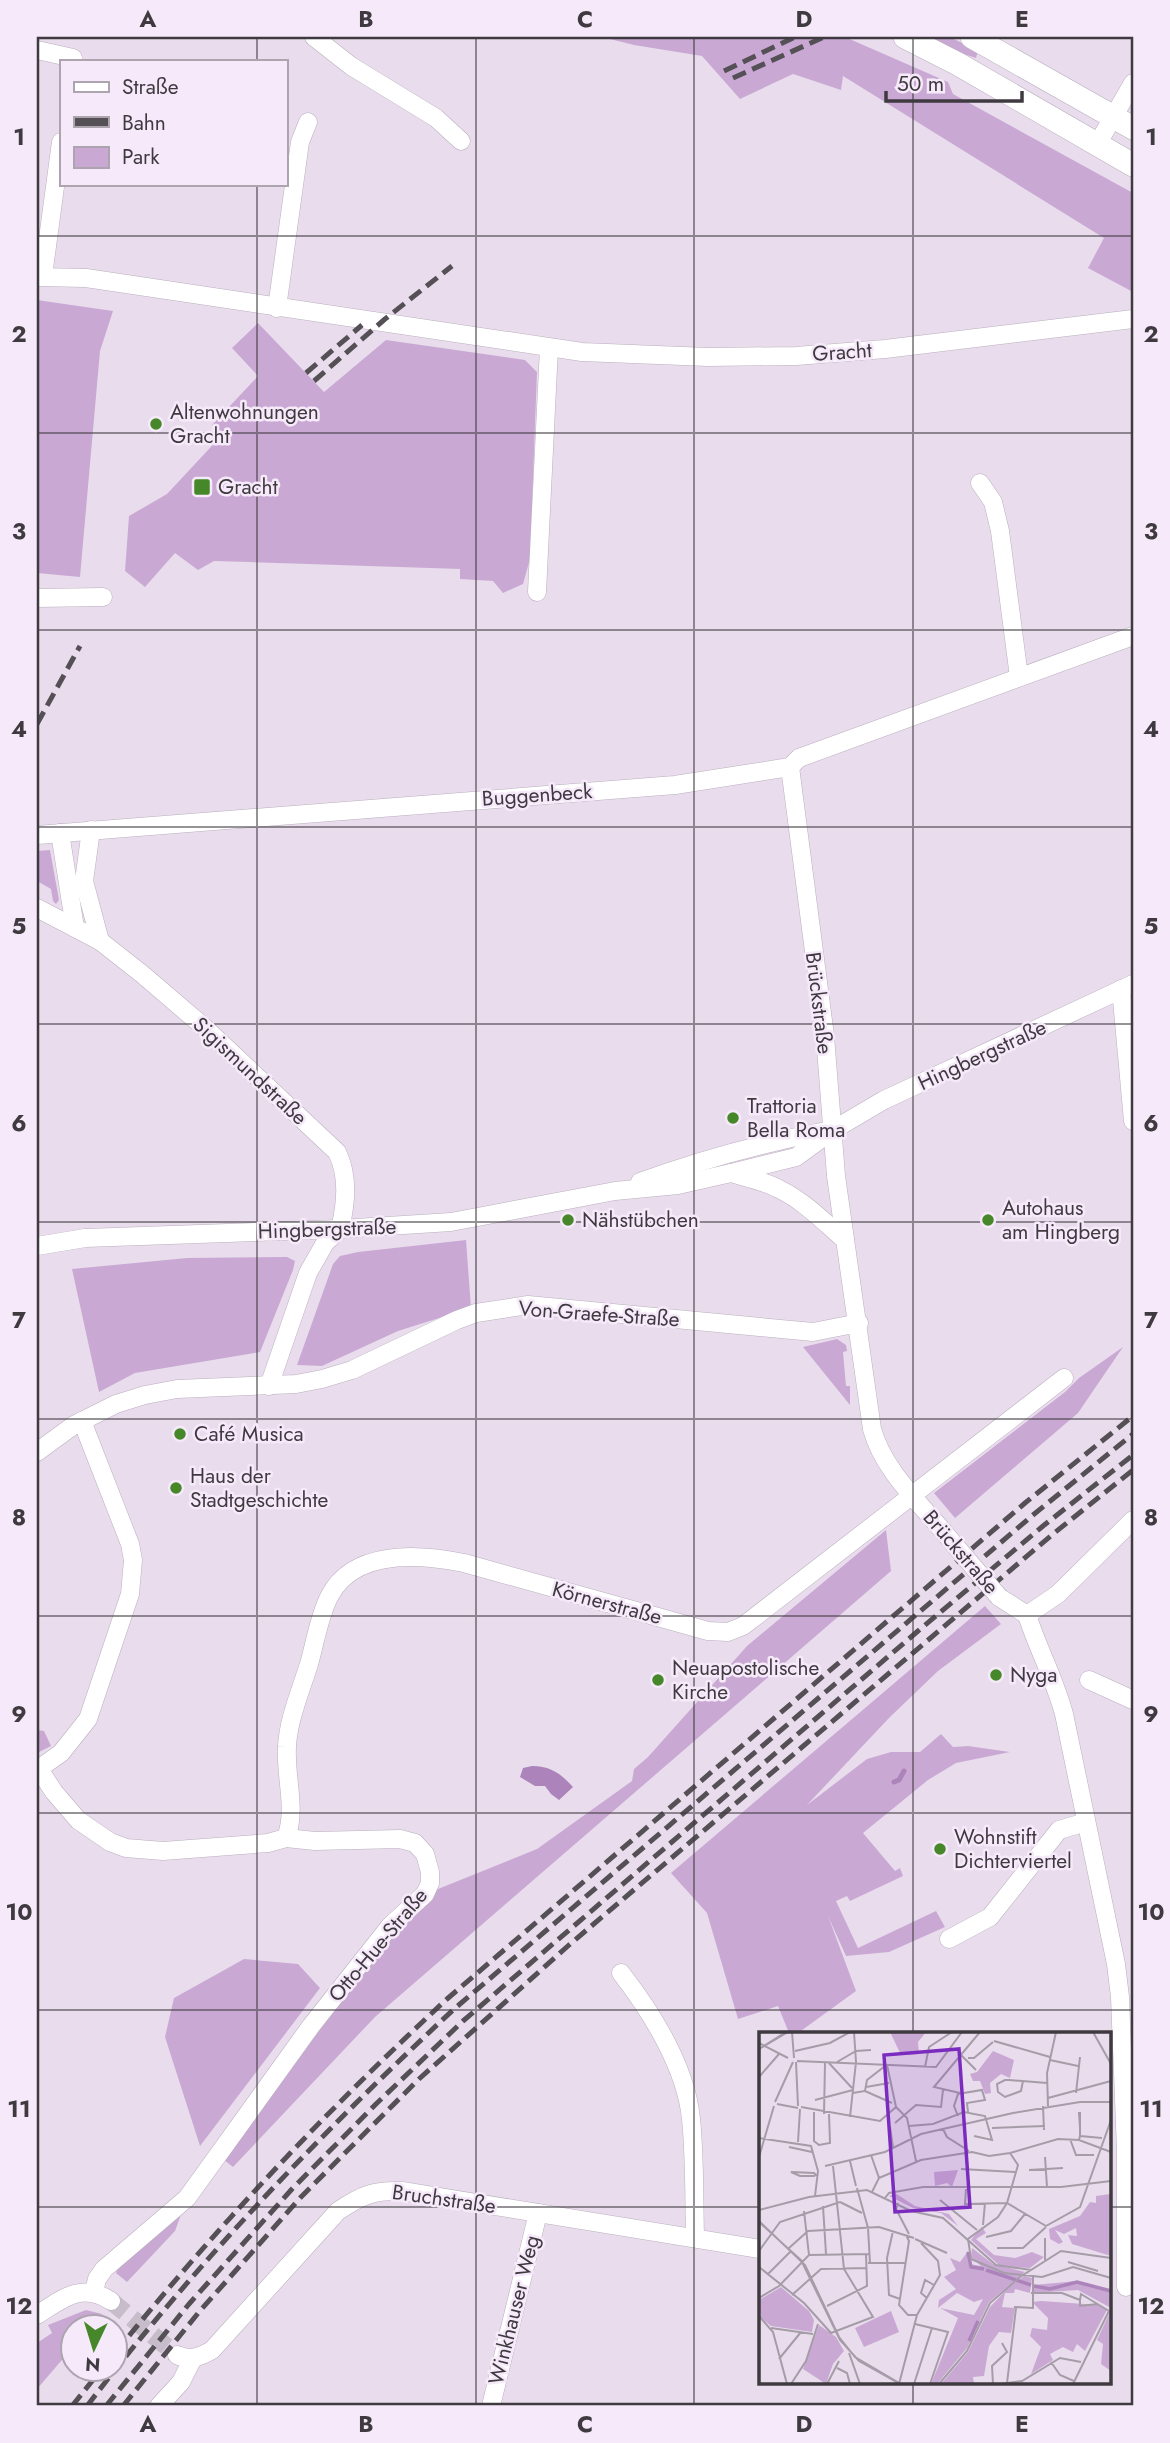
<svg xmlns="http://www.w3.org/2000/svg" width="1170" height="2443" font-family="Jost,sans-serif">
<rect width="100%" height="100%" fill="#e9dded"/>
<g fill="#c9a9d4">
<polygon points="602,37 845,37 948,82 953,94 1133,193 1133,292 1088,268 1104,238 843,76 841,90 793,74 740,99 702,56 634,45"/>
<polygon points="930,37 950,37 978,51 976,58 951,50"/>
<polygon points="37,300 113,311 100,351 80,577 37,573"/>
<polygon points="258,323 324,392 386,340 525,360 537,372 530,559 523,584 503,593 493,581 460,579 460,569 214,561 198,570 175,553 145,587 125,571 129,516 167,494 222,435 212,425 258,376 232,348"/>
<polygon points="50,850 59,900 56,904 53,901 51,889 37,881 37,851"/>
<polygon points="466,1240 471,1308 398,1331 322,1366 297,1365 333,1264 340,1256 358,1252"/>
<polygon points="287,1257 295,1261 293,1270 260,1352 135,1373 99,1392 72,1269 187,1258"/>
<polygon points="837,1339 846,1345 847,1351 843,1352 846,1386 850,1386 850,1405 803,1347"/>
<polygon points="1123,1347 1078,1413 955,1518 934,1493 1065,1392 1079,1378"/>
<polygon points="886,1530 891,1571 375,2017 233,2167 223,2159 393,1932 438,1889 537,1849 632,1781 634,1769 648,1757 747,1646"/>
<polygon points="985,1606 1001,1624 938,1671 889,1718 807,1805 867,1759 891,1752 920,1752 941,1734 953,1747 968,1746 1010,1752 956,1763 928,1780 863,1833 895,1871 900,1868 903,1876 850,1901 847,1896 836,1901 858,1948 936,1911 945,1927 889,1952 846,1956 828,1916 856,1991 798,2033 789,2033 778,2006 738,2019 707,1913 671,1873"/>
<polygon points="37,1730 44,1731 51,1746 37,1753"/>
<polygon points="244,1959 298,1964 320,1988 200,2146 165,2037 174,1998"/>
<polygon points="183,2209 175,2231 127,2282 116,2273 121,2262"/>
<polygon points="86,2310 102,2314 90,2327 74,2328 73,2347 37,2389 37,2343 52,2333 48,2325"/>
</g>
<path fill="#ac83ba" d="M532,1766c19,0 29,8 41,21l-14,13 -8,-6 -6,-8h-10l-15,-9 3,-9z"/>
<g fill="none" stroke-linecap="round" stroke-linejoin="round">
<polyline stroke="#ac83ba" stroke-width="5" points="894,1782 899,1780 904,1771"/>
<polyline stroke="#c7bcca" stroke-width="18" stroke-dasharray="18 9" stroke-linecap="butt" points="111,2301 177,2355"/>
<g stroke="#baafbe" stroke-width="19">
<g id="minor">
<polyline points="314,37 351,66 436,118 461,141"/>
<polyline points="37,50 73,58 72,61"/>
<polyline points="1098,143 1133,83"/>
<polyline points="43,276 61,142"/>
<polyline points="37,277 86,278 582,352 708,357 796,356 885,349 1133,319"/>
<polyline points="277,308 300,142 308,122"/>
<polyline points="980,483 993,502 1000,531 1019,677"/>
<polyline points="537,592 549,348"/>
<polyline points="37,598 103,597"/>
<path d="M790,767l35,269 11,140 36,253c11,40 44,70 70,101"/>
<polyline points="91,830 84,881 100,941"/>
<polyline points="60,833 75,928"/>
<polyline points="37,835 675,785 790,767 799,758 1133,636"/>
<path d="M37,908l63,33 42,33 62,53 133,125c12,25 9,51 3,77"/>
<polyline points="1121,989 1133,1121"/>
<path d="M731,1173c16,5 33,8 48,16 25,12 45,33 66,51"/>
<path d="M640,1182c60,-22 123,-39 186,-51"/>
<polyline points="37,1246 85,1238 340,1229 451,1222 615,1191 678,1185 731,1173 796,1157 833,1130 884,1100 1133,984"/>
<polyline points="269,1386 308,1273 325,1243 340,1229"/>
<polyline points="37,1452 74,1425 116,1404 145,1395 177,1389 296,1384 322,1379 352,1370 457,1320 476,1313 528,1305 813,1332 859,1323"/>
<polyline points="999,1597 1027,1615"/>
<path d="M1027,1615c11,34 28,65 37,99l52,250 4,33 6,153v137"/>
<polyline points="1027,1615 1058,1594 1133,1520"/>
<polyline points="1089,1680 1133,1700"/>
<polyline points="39,1769 54,1792 78,1820 110,1842 126,1848 163,1851 268,1843 286,1838 315,1841 400,1839 415,1843 425,1854 430,1872 430,1883 425,1894 390,1926 311,2026 187,2198 104,2269 97,2279 94,2292"/>
<polyline points="37,1770 61,1753 88,1719 130,1594 133,1560 130,1544 82,1421"/>
<path d="M286,1838c11,-29 -1,-61 1,-91 1,-27 14,-57 22,-83 6,-21 10,-47 20,-67 24,-48 90,-43 135,-34l244,68 20,1 15,-6 321,-248"/>
<polyline points="949,1939 990,1917 1059,1830 1086,1822"/>
<path d="M621,1973c31,40 65,95 70,146 4,39 3,80 4,119"/>
<path d="M37,2315c26,-17 45,-33 74,-14"/>
<path d="M177,2355c13,6 23,2 35,-5l126,-139c24,-16 36,-21 64,-20l358,58"/>
<polyline points="159,2406 181,2382 193,2358"/>
<polyline points="491,2406 538,2213"/>
</g>
</g>
<g stroke="#baafbe" stroke-width="24">
<g id="major">
<polyline points="905,37 958,64 1133,165"/>
<polyline points="972,37 1133,128"/>
</g>
</g>
<use href="#minor" stroke="#fff" stroke-width="18"/>
<use href="#major" stroke="#fff" stroke-width="23"/>
<g stroke="#554f56" stroke-width="5" stroke-dasharray="14 7" stroke-linecap="butt">
<polyline points="724,71 795,37"/>
<polyline points="733,78 824,37"/>
<polyline points="306,373 362,325"/>
<polyline points="314,381 385,319 452,266"/>
<polyline points="37,724 80,646"/>
<path d="M116,2352c101,-126 212,-243 331,-353l578,-496 108,-87"/>
<polyline points="72,2406 101,2370"/>
<path d="M87,2406c109,-143 235,-274 366,-396l580,-495 100,-81"/>
<polyline points="106,2406 189,2304 292,2189 376,2104 463,2021 918,1631 1043,1526 1133,1455"/>
<polyline points="123,2406 199,2312 301,2197 419,2079 569,1945 1053,1534 1133,1470"/>
</g>
<g stroke="#baafbe" stroke-width="19" stroke-linecap="butt">
<polyline id="minor-bridge" points="942,1530 999,1597"/>
</g>
<use href="#minor-bridge" stroke="#fff" stroke-width="18"/>
</g>
<path fill="none" stroke="#3f3a40" stroke-width="2" stroke-opacity="0.55" d="M257,37v24M476,37v2369M694,37v2369M913,37v1997M257,184v2222M37,236h1096M37,433h1096M37,630h1096M37,827h1096M37,1024h1096M37,1222h1096M37,1419h1096M37,1616h1096M37,1813h1096M37,2010h1096M37,2207h723M1109,2207h24M913,2382v24"/>
<g fill="#468729" stroke="#f6eafa" stroke-width="2.5">
<circle cx="156" cy="424" r="7"/>
<rect x="193" y="478" width="18" height="18" rx="3.5"/>
<circle cx="733" cy="1118" r="7"/>
<circle cx="568" cy="1220" r="7"/>
<circle cx="988" cy="1220" r="7"/>
<circle cx="180" cy="1434" r="7"/>
<circle cx="176" cy="1488" r="7"/>
<circle cx="996" cy="1675" r="7"/>
<circle cx="658" cy="1680" r="7"/>
<circle cx="940" cy="1849" r="7"/>
</g>
<g text-anchor="middle" dominant-baseline="central" stroke-width="5" stroke-linejoin="round" paint-order="stroke">
<g font-size="21" fill="#3f3a40" stroke="#f6eafa">
<text transform="translate(842 352) rotate(-4)">Gracht</text>
<text transform="translate(537 795) rotate(-4)">Buggenbeck</text>
<text transform="translate(819 1003) rotate(83)">Brückstraße</text>
<text transform="translate(982 1055) rotate(-25)">Hingbergstraße</text>
<text transform="translate(250 1071) rotate(43)">Sigismundstraße</text>
<text transform="translate(327 1229) rotate(-2)">Hingbergstraße</text>
<text transform="translate(599 1314) rotate(4)">Von-Graefe-Straße</text>
<text transform="translate(961 1552) rotate(49)">Brückstraße</text>
<text transform="translate(607 1603) rotate(15)">Körnerstraße</text>
<text transform="translate(378 1945) rotate(-50)">Otto-Hue-Straße</text>
<text transform="translate(444 2199) rotate(8)">Bruchstraße</text>
<text transform="translate(514 2310) rotate(-76)">Winkhauser Weg</text>
</g>
<g font-size="21" fill="#3f3a40" stroke="#f6eafa" text-anchor="start">
<text x="170" y="412">Altenwohnungen<tspan x="170" dy="24">Gracht</tspan></text>
<text x="218" y="487">Gracht</text>
<text x="747" y="1106">Trattoria<tspan x="747" dy="24">Bella Roma</tspan></text>
<text x="1002" y="1208">Autohaus<tspan x="1002" dy="24">am Hingberg</tspan></text>
<text x="582" y="1220">Nähstübchen</text>
<text x="194" y="1434">Café Musica</text>
<text x="190" y="1476">Haus der<tspan x="190" dy="24">Stadtgeschichte</tspan></text>
<text x="672" y="1668">Neuapostolische<tspan x="672" dy="24">Kirche</tspan></text>
<text x="1010" y="1675">Nyga</text>
<text x="954" y="1837">Wohnstift<tspan x="954" dy="24">Dichterviertel</tspan></text>
</g>
</g>
<g transform="translate(759 2032)">
<rect width="352" height="352" fill="#e9dded"/>
<path d="M131,0h36l-8,10 1,12 -18,1zM234,19l21,9 -4,18 -9,-4 -11,9 1,10 -6,1 -5,-13h-7l-3,-7 7,-2zM199,138l-6,17 -5,-4 -12,3 -1,-14zM352,156v68l-39,-12 -4,-9 9,1 -1,-8 -12,6 -9,-4 8,12 -4,2 -9,-5 -1,-10 31,-13 10,-14 6,1v-7l14,-2zM136,161l20,13 34,8 9,12 -17,-13 -28,-5 -24,-12zM223,195l4,6 -10,6 18,16 21,3 17,-6 12,5 -14,11 -30,-2 -29,-26zM213,216l21,16 32,8 -36,30 -22,46 -30,36h-6l27,-66 -18,-10 34,7 9,-16 -9,3 -17,-9 -19,15 1,-8 17,-11 -12,-12 12,-7 -6,-12 10,4 8,-11 1,13 12,2 -10,-9zM265,244l8,2 -2,15 -15,-4 -1,4h-9l-3,14 13,1 -4,25 -12,-1 -10,14 -5,30 -11,1 1,7h-33l27,-32 22,-45 20,-21zM318,249l34,9v18l-33,-18 -44,3 -1,-8zM22,255l28,24 5,9 -2,12 -41,-6 -10,-8 -2,-18zM282,269l58,4 8,5 -22,41 -8,-7 -4,8 -10,-5 -13,7 3,6 -22,14 10,-27 -11,-11 2,-8 15,2 1,-12 -16,-16zM352,278v61l-10,-7 2,-20 -6,-4zM132,279l8,21 -35,15 -9,-19zM60,293l17,12 8,14 -11,13 -7,20 -23,-15z" fill="#c9a9d4"/>
<path fill="none" stroke="#ac83ba" stroke-width="3.5" d="M209,220l3,15 13,2M227,238l45,15M275,254l16,3 27,-7 34,9M210,309l9,-20"/>
<path fill="none" stroke="#a59ca8" stroke-width="2" d="M33,0l2,26M334,0l18,32M235,9l56,16M0,11l29,15M0,17l29,-17M0,17l27,-17M36,19l35,-8 20,-11M202,23l15,15M209,26h6l19,-16M291,28l28,6M38,29l139,6 26,-35M37,30l2,44M69,30l24,26M78,30l19,-11 15,-1M128,33l9,42M166,35l4,-20 23,-15M0,45l20,-23M264,49l-2,10 -16,6 -7,-5 -1,-8 8,-4h4l38,3M107,55l23,-4M106,59l27,12M94,61l12,-2 2,-11 18,-14M201,61l-26,-6 46,-55M317,61l4,-36M289,66l63,-17M56,68l38,-10M16,70l18,-40M18,72l21,4M284,74l1,24M289,74l-1,-33 9,-41M42,75l79,14 16,-14M137,75l11,11 9,43M55,80v29l5,4 11,-2 -1,-29M65,82l1,-51M199,84l-4,-10 4,-12 24,-4 3,10 -18,3 1,9M91,85l6,-55 -2,-30M136,91l21,-18 25,2 2,-17M150,94l24,-2 31,-12 21,4 7,24 -18,-4M131,95l3,21M233,96l53,-2M184,97l4,8 22,14M321,104l22,2M0,106l52,8 7,25 -3,25M311,107l6,16h18M320,108l1,-4v-23h-1l1,15M39,110l2,-33M30,115l23,5M251,121l8,12 -11,38 -9,14 -30,22 3,20 33,14 38,4 31,-10 38,11M112,123l8,23 -7,14M0,125l15,-51M286,125l2,30M91,129l6,25M66,134l60,-14 36,-18 92,-21 67,-11h31M202,137l54,3M270,138l34,-2M57,143l-2,-2 -23,-1 9,4h14l2,-1v-1M120,146l42,-18 51,-8 17,4 21,-3 48,-14 21,1 32,12M98,156l11,40 2,35M207,157l-1,15 42,-1 39,23M126,166l4,-5 34,-6h138l50,-6M181,168l37,30M81,170l22,11M139,171l-2,6 13,25M64,174l3,48M0,178l50,-13 58,-7 44,21 32,7 53,47 35,5M45,179l5,44M0,189l46,44 34,72 16,20 46,27M0,190l44,40M224,193l2,-22M287,194l34,-19 31,-87M134,199l-6,27 2,37 11,4M147,203l3,6 -10,64 9,10h9M227,205l25,-6 14,-17M286,206v22M156,207l32,14M30,216l19,-17 71,-4 35,11M238,216h26l23,-21M0,219l21,-29 60,-20M43,230l38,78 19,21 41,23M309,230l30,9M109,231h37M0,235l45,36 27,30 42,-16 -29,-48 -11,-103M9,242l23,-23M272,261h31l18,7 1,-6 28,17M33,263l29,-26 46,-1M0,266l20,-12 30,-31 61,-1M168,266l-6,-5 4,-13 9,5M321,268v6l18,-2M68,274l40,-20 -1,-32M255,275l19,1v-32M0,284l14,16 14,52M156,292l33,8 -18,52M12,296l42,6M90,321l11,31M20,327l22,-27M292,330l9,13 14,6M78,336l10,5 3,11M248,351l9,-75M32,352l15,-23 12,-37M68,352l12,-23M140,352l18,-69 23,-40 -2,-14 -17,-18M155,352l18,-56M180,352l28,-33 23,-48 30,-26 41,-26 50,7M234,352l-1,-18 15,-14 -5,-9M241,352l22,-3 38,-23 21,4M314,352l36,-73"/>
<path fill="#7b2cbf" fill-opacity="0.15" stroke="#7b2cbf" stroke-width="3.5" d="M200,17l11,158 -75,5 -11,-157z"/>
<rect width="352" height="352" fill="none" stroke="#3f3a40" stroke-width="3.5"/>
</g>
<rect width="1170" height="2443" fill="none" stroke="#f6eafa" stroke-width="77"/>
<rect x="60" y="60" width="228" height="126" fill="#f6eafa" stroke="#ada4b0" stroke-width="2"/>
<rect x="74" y="82" width="35" height="10" fill="#ffffff" stroke="#ada4b0" stroke-width="2"/>
<text x="122" y="94" font-size="21" fill="#3f3a40">Straße</text>
<rect x="74" y="117" width="35" height="10" fill="#554f56" stroke="#ada4b0" stroke-width="2"/>
<text x="122" y="130" font-size="21" fill="#3f3a40">Bahn</text>
<rect x="74" y="147" width="35" height="21" fill="#c9a9d4" stroke="#ada4b0" stroke-width="2"/>
<text x="122" y="164" font-size="21" fill="#3f3a40">Park</text>
<g transform="translate(94 2348) rotate(184)"><circle r="33" fill="#f6eafa" stroke="#ada4b0" stroke-width="2"/>
<path d="M0-5L12 26L0 18L-12 26Z" fill="#468729"/>
<text y="-10" font-size="19" font-weight="bold" text-anchor="middle" fill="#3f3a40">N</text>
</g>
<path d="M886 91v10h136v-10" fill="none" stroke="#3f3a40" stroke-width="3.5"/>
<text x="897" y="91" font-size="21" fill="#3f3a40" stroke="#f6eafa" stroke-width="5" paint-order="stroke">50 m</text>
<rect x="38" y="38" width="1094" height="2366" fill="none" stroke="#3f3a40" stroke-width="2.5"/>
<g font-size="23" text-anchor="middle" font-weight="bold" fill="#3f3a40">
<text x="148" y="27">A</text>
<text x="366" y="27">B</text>
<text x="585" y="27">C</text>
<text x="804" y="27">D</text>
<text x="1022" y="27">E</text>
<text x="19" y="145">1</text>
<text x="1151" y="145">1</text>
<text x="19" y="342">2</text>
<text x="1151" y="342">2</text>
<text x="19" y="539">3</text>
<text x="1151" y="539">3</text>
<text x="19" y="737">4</text>
<text x="1151" y="737">4</text>
<text x="19" y="934">5</text>
<text x="1151" y="934">5</text>
<text x="19" y="1131">6</text>
<text x="1151" y="1131">6</text>
<text x="19" y="1328">7</text>
<text x="1151" y="1328">7</text>
<text x="19" y="1525">8</text>
<text x="1151" y="1525">8</text>
<text x="19" y="1722">9</text>
<text x="1151" y="1722">9</text>
<text x="19" y="1920">10</text>
<text x="1151" y="1920">10</text>
<text x="19" y="2117">11</text>
<text x="1151" y="2117">11</text>
<text x="19" y="2314">12</text>
<text x="1151" y="2314">12</text>
<text x="148" y="2432">A</text>
<text x="366" y="2432">B</text>
<text x="585" y="2432">C</text>
<text x="804" y="2432">D</text>
<text x="1022" y="2432">E</text>
</g>
</svg>
